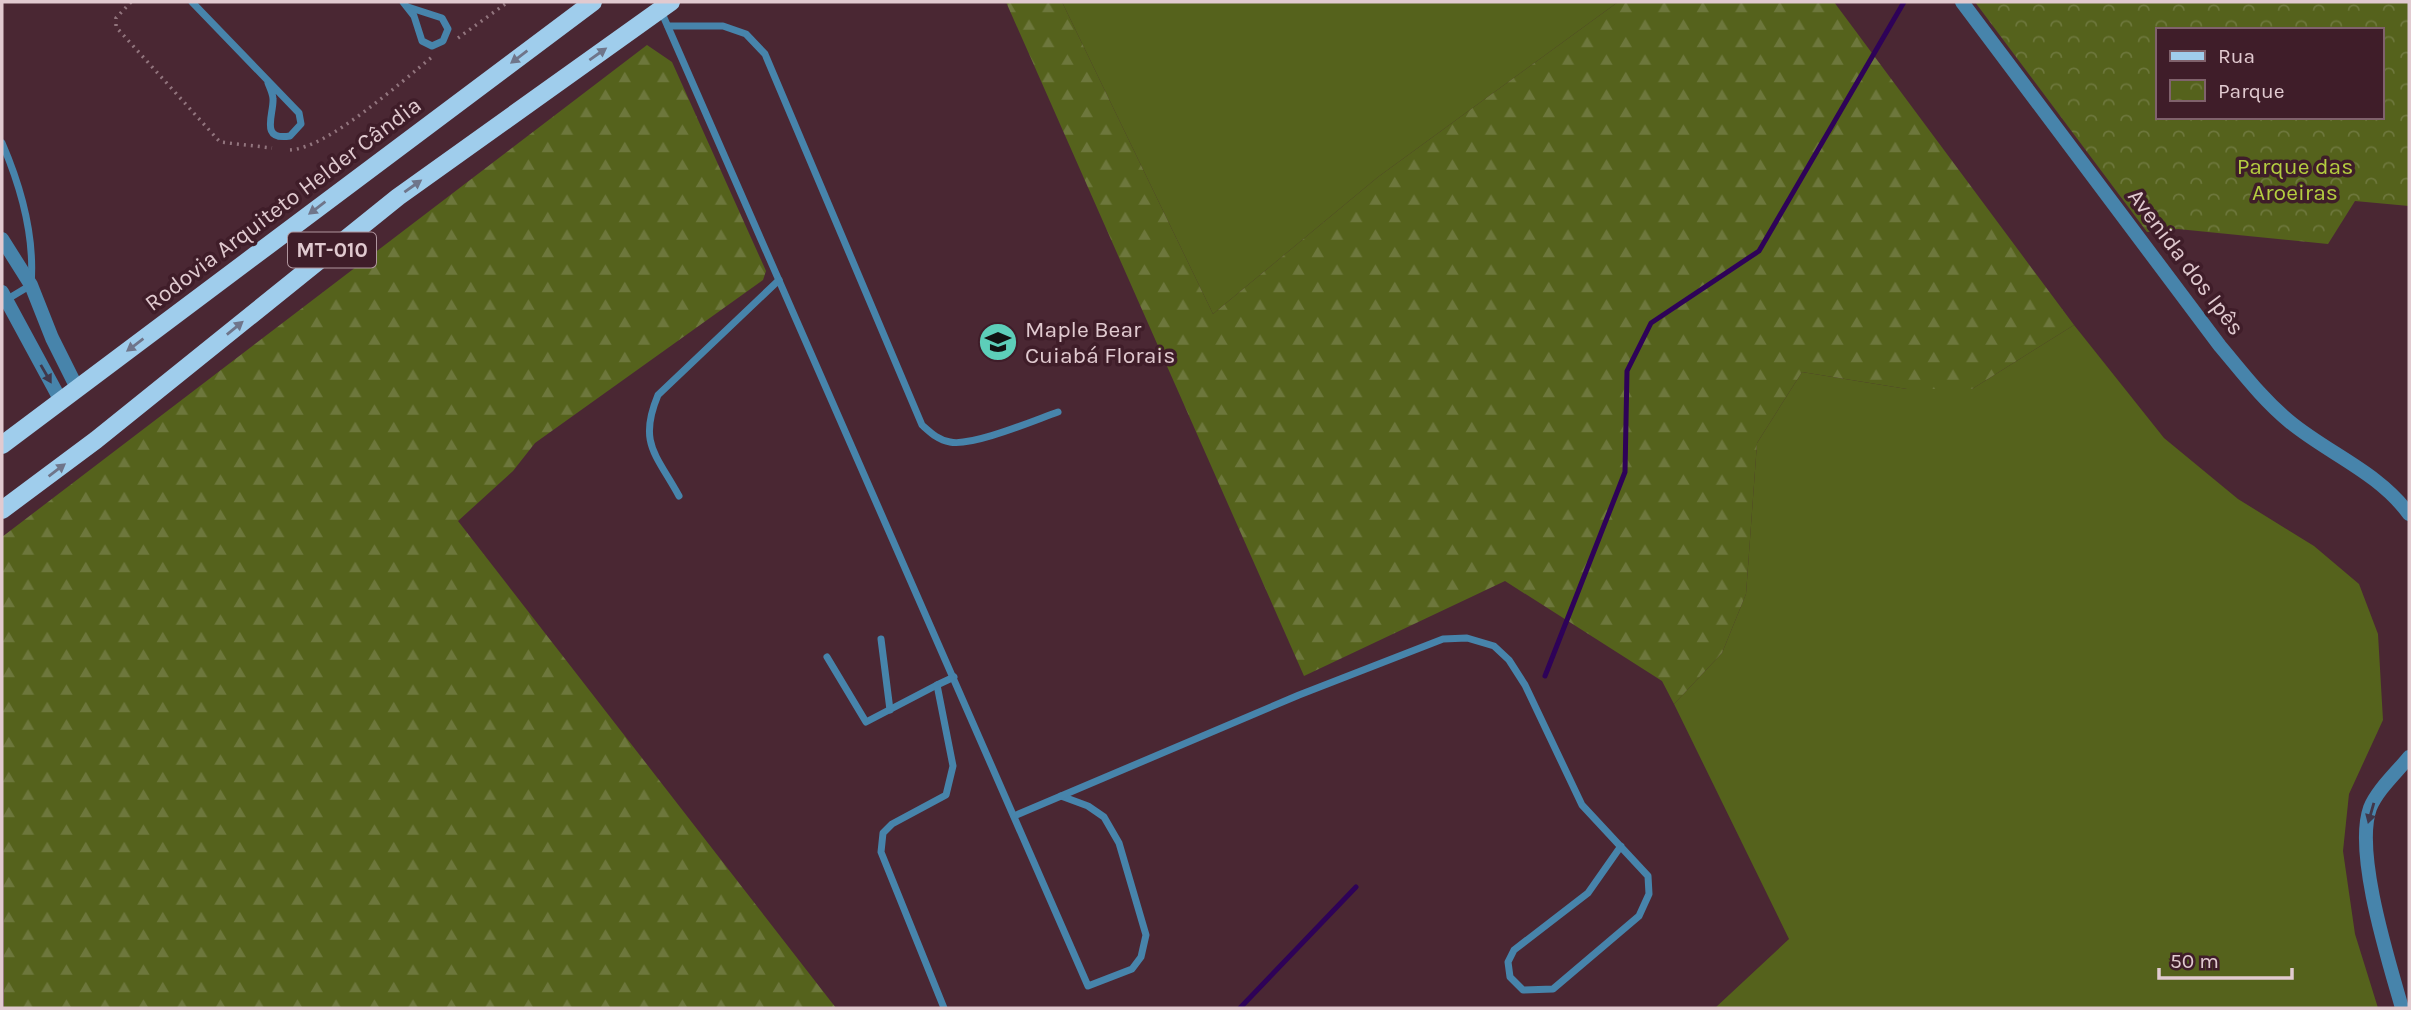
<svg xmlns="http://www.w3.org/2000/svg" width="2411" height="1010" font-family="Karla,sans-serif">
<defs>
<pattern id="forest-firs" width="22" height="20" patternUnits="userSpaceOnUse" patternTransform="scale(1.75)"><rect width="22" height="20" fill="#55621c"/><path d="M5 1l3.5 6h-7zM16 11l3.5 6h-7z" fill="#6d773c"/></pattern>
<pattern id="park-crowns" width="20" height="18" patternUnits="userSpaceOnUse" patternTransform="scale(1.75)"><rect width="20" height="18" fill="#55621c"/><path d="M2 6a3 3 0 1 1 6 0M12 15a3 3 0 1 1 6 0" fill="none" stroke="#6d773c"/></pattern>
</defs>
<rect width="100%" height="100%" fill="#4a2733"/>
<g fill="#55621c">
<polygon points="1062,2 1618,2 1378,177 1213,314"/>
<polygon points="2074,325 2164,438 2238,499 2314,546 2359,584 2378,634 2383,720 2349,794 2343,851 2355,934 2378,1008 1715,1008 1789,939 1674,704 1722,653 1746,594 1757,443 1802,372 1907,389 1972,389"/>
</g>
<g fill="url(#forest-firs)">
<polygon points="1006,2 1062,2 1213,314 1378,177 1618,2 1834,2 2074,325 1972,389 1907,389 1802,372 1757,443 1746,594 1722,653 1674,704 1662,681 1505,581 1304,676"/>
<polygon points="647,45 672,62 766,271 763,280 535,443 513,471 458,521 836,1008 4,1008 2,537"/>
</g>
<path fill="url(#park-crowns)" fill-rule="evenodd" d="M1975,2h434v204l-54,-5 -27,43 -150,-15 -31,3zM2157,30h224v87h-224z"/>
<g fill="none" stroke-linecap="round" stroke-linejoin="round">
<g stroke="#2e0258" stroke-width="5">
<polyline points="1545,676 1625,472 1627,371 1651,323 1759,251 1904,2"/>
<polyline points="1240,1008 1356,887"/>
</g>
<g stroke="#92757e" stroke-width="3.5" stroke-dasharray="2 5" stroke-linecap="butt">
<polyline points="131,2 116,18 116,27 220,142 272,148"/>
<polyline points="458,38 508,2"/>
<path d="M290,150c38,-2 111,-68 142,-93"/>
</g>
<g stroke="#4784ab" stroke-width="7">
<path d="M192,2l107,111 2,11 -11,12c-31,5 -16,-22 -17,-37 0,-5 -3,-11 -5,-16"/>
<polyline points="403,2 414,16 422,41 432,46 443,41 448,29 442,18 408,7"/>
<polyline points="661,11 1088,986 1132,969 1141,957 1146,935 1119,843 1104,817 1088,806 1061,796"/>
<path d="M668,26h55l23,8 19,20 157,371c9,8 16,15 28,17 22,5 85,-22 108,-30"/>
<path d="M2,143c19,44 33,94 29,142l-25,15"/>
<path d="M679,496c-23,-42 -41,-53 -21,-101l121,-115"/>
<polyline points="881,639 890,710"/>
<polyline points="827,657 866,722 937,685"/>
<polyline points="1014,816 1299,695 1443,639 1467,638 1494,646 1509,660 1525,685 1582,805 1648,876 1649,894 1639,916 1553,989 1523,990 1510,977 1508,962 1514,950 1588,893 1621,846"/>
<polyline points="944,1008 881,852 883,833 892,824 946,795 953,766 937,685 954,677"/>
</g>
<g stroke="#4784ab" stroke-width="14">
<path d="M1962,2l258,344c22,26 43,54 70,76 39,32 88,50 119,92"/>
<polyline points="2,239 31,285 52,338 77,388"/>
<polyline points="2,292 61,401"/>
<path d="M2402,1008c-13,-46 -48,-155 -32,-200 7,-18 27,-36 39,-51"/>
</g>
<g stroke="#9fcdec" stroke-width="18">
<polyline points="2,445 593,2"/>
<polyline points="2,510 96,440 398,197 671,2"/>
</g>
</g>
<defs><path id="oneway-solid" d="M-6-.8H1V-3.2L6.5 0L1 3.2V.8H-6Z" transform="scale(1.75)"/></defs>
<g fill="#6f758a">
<use href="#oneway-solid" transform="translate(598 54) rotate(-35)"/>
<use href="#oneway-solid" transform="translate(519 57) rotate(143)"/>
<use href="#oneway-solid" transform="translate(413 186) rotate(-35)"/>
<use href="#oneway-solid" transform="translate(317 208) rotate(143)"/>
<use href="#oneway-solid" transform="translate(235 328) rotate(-39)"/>
<use href="#oneway-solid" transform="translate(135 345) rotate(143)"/>
<use href="#oneway-solid" transform="translate(57 470) rotate(-37)"/>
</g>
<g fill="#41374a">
<use href="#oneway-solid" transform="translate(46 374) rotate(60)"/>
<use href="#oneway-solid" transform="translate(2371 813) rotate(106)"/>
</g>
<defs>
<g id="school-disc" transform="scale(2.0125)"><circle r="9.5" fill="#5dceb9" stroke="#3f1d29"/><path d="M0-5L7-2L0 1L-7-2ZM-4 1L0 2.5L4 1V4Q0 6-4 4Z" fill="#111"/></g>
</defs>
<g fill-rule="evenodd">
<use href="#school-disc" x="998" y="342"/>
</g>
<g text-anchor="middle" dominant-baseline="central" stroke-width="7" stroke-linejoin="round" paint-order="stroke">
<rect fill="#3f1d29" stroke="#b0969e" stroke-width="2" x="288" y="232.5" width="88" height="35" rx="5"/>
<g font-size="21" font-weight="bold" fill="#e1cad0">
<text x="332" y="250">MT-010</text>
</g>
<g font-size="23" fill="#b4cd40" stroke="#3f1d29">
<text x="2295" y="166">Parque das<tspan x="2295" dy="26">Aroeiras</tspan></text>
</g>
<g font-size="23" fill="#e1cad0" stroke="#3f1d29">
<text transform="translate(283 204) rotate(-37)">Rodovia Arquiteto Helder Cândia</text>
<text transform="translate(2186 262) rotate(53)">Avenida dos Ipês</text>
</g>
<g font-size="23" fill="#e1cad0" stroke="#3f1d29" text-anchor="start">
<text x="1025" y="329">Maple Bear<tspan x="1025" dy="26">Cuiabá Florais</tspan></text>
</g>
</g>
<rect width="2411" height="1010" fill="none" stroke="#e1cad0" stroke-width="7"/>
<rect x="2156" y="28" width="228" height="91" fill="#3f1d29" stroke="#80626c" stroke-width="2"/>
<rect x="2170" y="51" width="35" height="10" fill="#9fcdec" stroke="#80626c" stroke-width="2"/>
<text x="2218" y="63" font-size="21" fill="#e1cad0">Rua</text>
<rect x="2170" y="80" width="35" height="21" fill="url(#park-crowns)" stroke="#80626c" stroke-width="2"/>
<text x="2218" y="98" font-size="21" fill="#e1cad0">Parque</text>
<path d="M2159 968v10h133v-10" fill="none" stroke="#e1cad0" stroke-width="3.5"/>
<text x="2170" y="968" font-size="21" fill="#e1cad0" stroke="#3f1d29" stroke-width="5" paint-order="stroke">50 m</text>
</svg>
